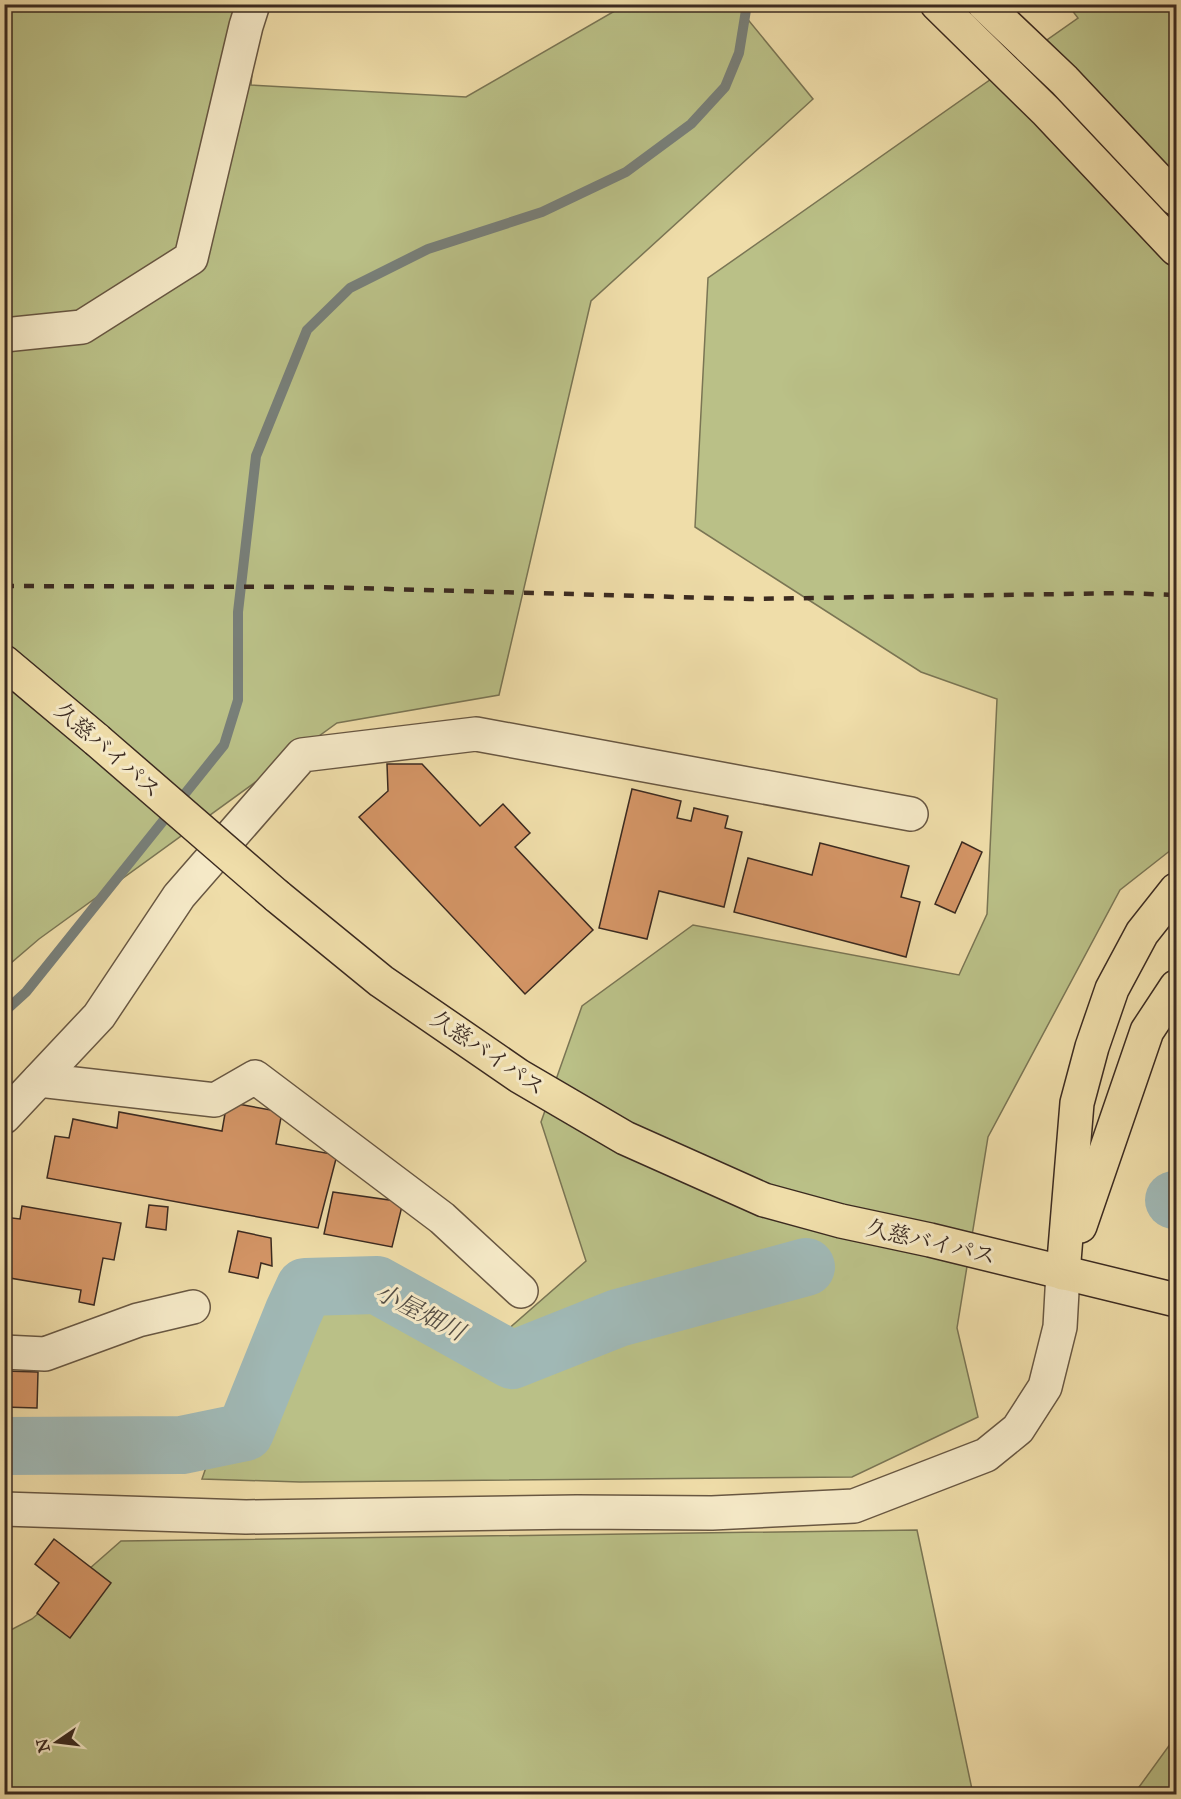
<svg xmlns="http://www.w3.org/2000/svg" width="1181" height="1799" font-family="'IM FELL Great Primer','Noto Serif JP',serif">
<rect width="100%" height="100%" fill="#efdda9"/>
<filter id="stains"><feTurbulence type="fractalNoise" baseFrequency=".00333" numOctaves="4"/><feColorMatrix values="0 0 0 0 .2 0 0 0 0 .09 0 0 0 0 .02 0 0 0 .5 -.17"/></filter>
<radialGradient id="worn" r=".72"><stop offset=".6" stop-color="#630" stop-opacity="0"/><stop offset="1" stop-color="#630" stop-opacity=".3"/></radialGradient>
<g fill="#bac087" stroke="#7a7554" stroke-width="1.5">
<polygon points="5,5 258,5 251,85 466,97 625,5 736,5 813,99 591,301 499,695 337,723 39,939 5,968"/>
<polygon points="1068,5 1176,5 1176,846 1120,890 988,1137 957,1328 978,1417 852,1477 300,1482 202,1479 223,1418 297,1263 506,1331 586,1261 541,1122 582,1006 693,925 959,975 987,914 997,699 921,672 695,527 708,278 1078,18"/>
<polygon points="917,1530 973,1794 5,1794 5,1633 32,1619 121,1541"/>
<polygon points="1176,1736 1176,1794 1134,1794"/>
</g>
<g fill="none" stroke-linecap="round" stroke-linejoin="round">
<polyline stroke="#787f79" stroke-width="10" points="4,1012 26,992 224,745 238,700 238,612 256,456 307,330 350,288 428,249 542,212 626,172 691,124 725,87 739,53 747,4"/>
<g stroke="#a0b8b5" stroke-width="58">
<polyline points="1174,1200 1176,1200"/>
<polyline points="4,1446 182,1445 245,1432 293,1313 305,1287 377,1285 512,1360 618,1318 806,1267"/>
</g>
</g>
<g fill="#d49566" stroke="#3b2a20" stroke-width="1.5">
<polygon points="387,764 422,764 480,826 503,804 530,833 515,847 593,930 525,994 359,817 388,791"/>
<polygon points="632,789 681,801 677,818 691,821 694,808 728,816 725,828 742,832 724,907 659,891 647,939 599,928"/>
<polygon points="962,842 982,852 955,913 935,904"/>
<polygon points="820,843 909,866 901,897 920,902 906,957 734,912 748,858 812,875"/>
<polygon points="227,1102 282,1112 276,1144 337,1155 318,1228 47,1178 55,1136 69,1138 73,1119 117,1128 119,1112 222,1131"/>
<polygon points="333,1192 403,1202 392,1247 324,1234"/>
<polygon points="149,1205 168,1207 166,1230 146,1227"/>
<polygon points="22,1206 121,1223 114,1260 103,1258 94,1305 79,1302 81,1290 4,1277 4,1217 20,1219"/>
<polygon points="238,1231 271,1238 272,1266 261,1263 258,1278 229,1272"/>
<polygon points="4,1371 38,1372 37,1408 4,1407"/>
<polygon points="54,1539 111,1583 70,1638 37,1613 59,1583 35,1564"/>
</g>
<g fill="none" stroke-linecap="round" stroke-linejoin="round">
<g stroke="#685742" stroke-width="36">
<g id="minor">
<polyline points="4,335 82,327 191,258 246,26 253,4"/>
<polyline points="39,1080 215,1100 255,1077 442,1218 521,1291"/>
<polyline points="4,1117 99,1016 179,896 302,755 476,734 911,814"/>
<polyline points="4,1352 45,1354 138,1320 193,1307"/>
<polyline points="4,1509 246,1517 577,1512 712,1513 854,1506 986,1455 1018,1429 1045,1387 1060,1327 1063,1273"/>
</g>
</g>
<g stroke="#3b2a20" stroke-width="36">
<g id="highway">
<polyline points="937,4 1046,111 1176,249"/>
<polyline points="984,4 1064,80 1176,199"/>
<polyline points="4,662 97,740"/>
<polyline points="277,896 381,981 519,1076 625,1138 764,1200 841,1221 930,1240 1176,1300"/>
<polyline points="1080,1226 1147,1031 1176,987"/>
<polyline points="1063,1273 1077,1103 1092,1047 1112,989 1142,933 1176,890"/>
</g>
</g>
<use href="#minor" stroke="#f5e9c7" stroke-width="33"/>
<use href="#highway" stroke="#efdda9" stroke-width="33"/>
<polyline stroke="#3b2a20" stroke-width="4.5" stroke-dasharray="10 10" stroke-linecap="butt" points="4,586 317,587 750,599 1125,593 1176,595"/>
<g stroke="#3b2a20" stroke-width="36" stroke-linecap="butt">
<polyline id="highway-bridge" points="97,740 277,896"/>
</g>
<use href="#highway-bridge" stroke="#efdda9" stroke-width="33"/>
</g>
<g text-anchor="middle" dominant-baseline="central" stroke-width="6" stroke-linejoin="round" paint-order="stroke">
<g font-size="22" fill="#3b2a20" stroke="#f5e9c7">
<text transform="translate(108 750) rotate(41)">久慈バイパス</text>
<text transform="translate(488 1053) rotate(34)">久慈バイパス</text>
<text transform="translate(931 1242) rotate(13)">久慈バイパス</text>
</g>
<g font-size="24" font-style="italic" fill="#544e45" stroke="#f5e9c7">
<text transform="translate(420 1312) rotate(27)">小屋畑川</text>
</g>
</g>
<rect width="1181" height="1799" fill="none" stroke="#efdda9" stroke-width="24"/>
<rect x="6" y="6" width="1169" height="1787" fill="none" stroke="#3b2a20" stroke-width="3"/>
<rect x="12" y="12" width="1157" height="1775" fill="none" stroke="#3b2a20" stroke-width="1.5"/>
<g transform="translate(57 1742) rotate(256)" stroke="#f5e9c7" stroke-width="4.5" paint-order="stroke">
<path d="M0-4.5L10 22L0 15L-10 22Z" fill="#3b2a20"/>
<text y="-9" font-size="16" font-weight="bold" text-anchor="middle" fill="#3b2a20">N</text>
</g>
<rect width="100%" height="100%" filter="url(#stains)"/>
<rect width="100%" height="100%" fill="url(#worn)"/>
</svg>
